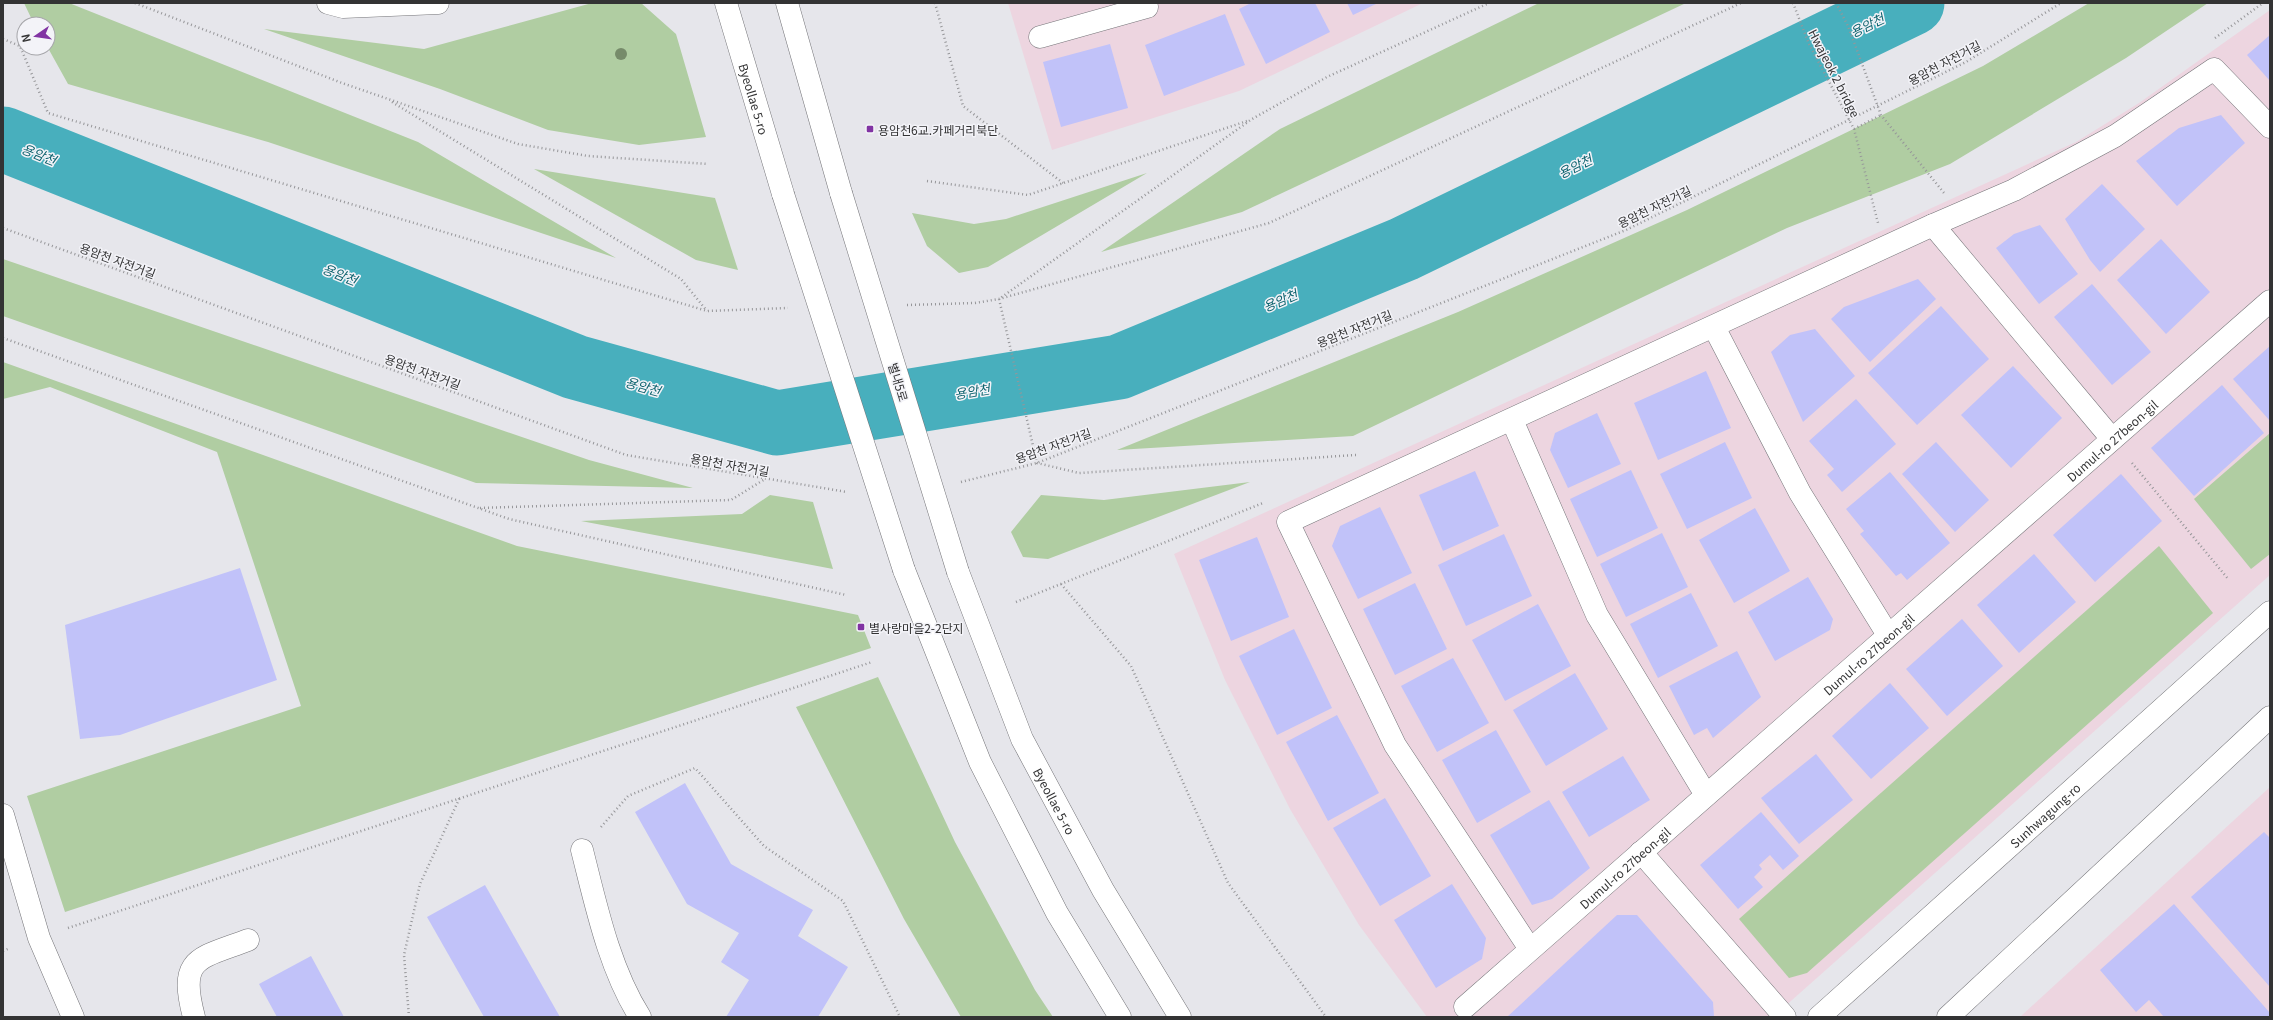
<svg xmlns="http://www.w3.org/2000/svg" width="2273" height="1020" font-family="Georgia,'Noto Sans KR',serif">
<rect width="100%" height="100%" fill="#e6e6eb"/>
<g fill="#edd5e0">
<polygon points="1008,3 1423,3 1239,91 1052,150"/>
<polygon points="2270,10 2270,575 1773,1017 1427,1017 1359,925 1290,809 1225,680 1174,554 2076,142 2139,103"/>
<polygon points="2270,787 2270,1017 2020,1017"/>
</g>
<g fill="#b0cda2">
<polygon points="24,3 69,3 418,142 616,258 268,142 68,84 48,48 48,24 34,24"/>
<polygon points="592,3 641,3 676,34 706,137 639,145 548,130 440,89 264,29 424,49"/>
<polygon points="1539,3 1686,3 1242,212 1101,252 1280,129"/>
<polygon points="2089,3 2208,3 2126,58 1950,164 1787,228 1353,436 1117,450 1458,312 1687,210 1983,66"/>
<polygon points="534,169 715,198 738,270 696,260"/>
<polygon points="1147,173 988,267 959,273 927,246 912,213 974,224 1006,219"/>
<polygon points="3,259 589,460 693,488 476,483 3,316"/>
<polygon points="3,362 517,546 858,615 871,648 65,912 27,796 301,706 217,452 50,387 3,399"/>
<polygon points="2270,433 2270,554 2251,569 2194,499"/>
<polygon points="1250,482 1048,559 1023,557 1011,532 1041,495 1104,500"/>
<polygon points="770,495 813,502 833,569 581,521 742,514"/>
<polygon points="2159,546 2213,613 1807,973 1789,978 1739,919"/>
<polygon points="878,677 955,842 1035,990 1053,1017 961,1017 904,919 796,707"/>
</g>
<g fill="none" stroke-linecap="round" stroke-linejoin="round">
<polyline stroke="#48afbd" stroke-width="65" points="3,139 575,367 777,423 1119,367 1404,249 1912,3"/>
</g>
<g fill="#c1c2f9">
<polygon points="1251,3 1315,3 1330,32 1266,64 1239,9"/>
<polygon points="1347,3 1378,3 1353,15"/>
<polygon points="1225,14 1245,65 1164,96 1145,45"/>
<polygon points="2270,35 2270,81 2247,55"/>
<polygon points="1110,44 1128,108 1061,127 1043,62"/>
<polygon points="2221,115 2245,143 2177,206 2136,161 2179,128"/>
<polygon points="2102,184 2145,229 2100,272 2090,260 2065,219"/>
<polygon points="2040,225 2078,274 2039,304 1996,248 2014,234"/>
<polygon points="2161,239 2210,292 2166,334 2117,280"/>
<polygon points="1918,279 1936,299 1870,362 1831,319 1844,307"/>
<polygon points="2092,284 2151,352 2112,385 2054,317"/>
<polygon points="1941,306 1989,359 1917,425 1868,373"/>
<polygon points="1815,329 1855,376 1803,422 1771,352 1790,335"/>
<polygon points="2270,346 2270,421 2233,379"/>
<polygon points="2013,366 2062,418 2011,468 1961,415"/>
<polygon points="1706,371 1731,428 1658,460 1634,403"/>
<polygon points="2222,385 2264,433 2194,496 2151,448"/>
<polygon points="1856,399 1896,444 1842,492 1827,475 1834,469 1809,441"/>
<polygon points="1597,413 1621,464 1568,488 1550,450 1555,433"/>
<polygon points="1725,442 1752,498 1687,529 1660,474"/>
<polygon points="1936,442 1989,500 1955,532 1902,474"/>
<polygon points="1631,470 1658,528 1597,557 1570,499"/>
<polygon points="1475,471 1499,526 1443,551 1419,495"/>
<polygon points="1890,472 1950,543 1907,580 1901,573 1896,576 1860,534 1864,531 1846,509"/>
<polygon points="2121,474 2162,521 2095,582 2053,535"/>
<polygon points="1380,507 1412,573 1358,599 1332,546 1340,526"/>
<polygon points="1755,508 1790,571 1734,603 1699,540"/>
<polygon points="1662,533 1688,587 1626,617 1600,564"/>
<polygon points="1504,534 1532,596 1466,626 1438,565"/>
<polygon points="1257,537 1289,617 1231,641 1199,560"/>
<polygon points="2034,554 2076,602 2019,653 1977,605"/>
<polygon points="240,568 277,680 120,735 80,739 65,625"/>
<polygon points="1808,577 1833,619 1830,630 1775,661 1748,612"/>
<polygon points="1415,583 1447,649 1395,675 1363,609"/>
<polygon points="1691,593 1718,646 1658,678 1630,624"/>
<polygon points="1538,604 1571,666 1505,701 1472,640"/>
<polygon points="1962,619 2003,666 1947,716 1906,669"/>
<polygon points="1294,629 1332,708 1277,735 1239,656"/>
<polygon points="1737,651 1761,697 1713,738 1707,728 1694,735 1669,686"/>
<polygon points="1453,658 1489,723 1437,752 1401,686"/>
<polygon points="1575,673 1608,729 1546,766 1513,710"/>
<polygon points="1890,683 1929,728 1871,779 1832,736"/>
<polygon points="1337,715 1379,793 1328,821 1286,742"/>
<polygon points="1496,730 1531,792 1477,823 1442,760"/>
<polygon points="1816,754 1853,800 1799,844 1761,798"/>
<polygon points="1623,756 1650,800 1589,837 1562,792"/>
<polygon points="685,783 731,864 813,910 798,936 848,967 818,1017 726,1017 749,980 721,962 739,933 687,904 635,812"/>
<polygon points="1385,798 1431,876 1380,906 1333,828"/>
<polygon points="1549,800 1590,868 1552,899 1532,905 1490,835"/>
<polygon points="1761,812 1799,856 1783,870 1770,855 1759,865 1762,869 1754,877 1763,887 1738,909 1700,865"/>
<polygon points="2264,832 2270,838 2270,987 2191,897"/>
<polygon points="1452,884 1486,938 1482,959 1436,988 1394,920"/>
<polygon points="485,885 560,1017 484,1017 427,917"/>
<polygon points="2174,904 2270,1013 2270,1017 2164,1017 2149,1000 2136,1012 2100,970"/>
<polygon points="1617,915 1637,915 1713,1002 1714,1017 1507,1017"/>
<polygon points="311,956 344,1017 277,1017 259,984"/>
</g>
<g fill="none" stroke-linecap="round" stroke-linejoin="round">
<g stroke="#757579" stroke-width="23">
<g id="minor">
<polyline points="328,3 343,7 438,3"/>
<path id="s1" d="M726,3l57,191"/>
<polyline points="787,3 841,193"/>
<polyline points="1040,37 1147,7"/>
<polyline points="1933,225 2112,439"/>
<polyline points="1714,327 1800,493 1888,635"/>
<polyline points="1512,420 1597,615 1706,795"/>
<polyline points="904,570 980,762 1057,913 1120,1017"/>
<path id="s2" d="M958,572l64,167 81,151 77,127"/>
<polyline points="3,815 39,938 73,1017"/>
<path d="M582,850c14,55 27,118 58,167"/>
<polyline points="1641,852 1785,1017"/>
<polyline points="1530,949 1395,745 1288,522 1933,225 2014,190 2115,136 2214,69 2270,127"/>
<path id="s3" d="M1465,1007l805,-706"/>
<path d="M194,1017c-16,-60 4,-58 54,-77"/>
<path id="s4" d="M1819,1017l451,-405"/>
<polyline points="1948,1017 2270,717"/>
</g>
</g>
<g stroke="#969699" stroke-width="2.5" stroke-dasharray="1 3" stroke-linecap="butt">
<polyline points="135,3 342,83 518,144 588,156 708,164"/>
<polyline points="935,3 963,106 1063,183"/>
<polyline points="2215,38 2263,3"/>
<polyline points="3,39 20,46 48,113 707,311 788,308"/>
<polyline points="392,102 681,279 707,311"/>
<polyline points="1854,129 1881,115"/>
<polyline points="927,181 1028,195 1247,121"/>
<polyline points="3,228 626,455 847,492"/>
<polyline points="907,305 975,303 999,299 1269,223 1741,3"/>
<polyline points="3,338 509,519 846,595"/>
<polyline points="1356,455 1079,473 1037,463 999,299 1252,119 1327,77 1489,3"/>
<polyline points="2132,463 2229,580"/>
<polyline points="961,482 1037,463 1626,230 1966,62 2061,3"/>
<polyline points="480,508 731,500 765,479"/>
<polyline points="1061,584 1131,666 1228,883 1326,1017"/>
<polyline points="1016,602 1263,503"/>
<polyline points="601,827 628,796 695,768 764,846 843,901 900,1017"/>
<polyline points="68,928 872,662"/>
<polyline points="3,951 10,948"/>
<polyline points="409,1017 404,955 420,884 460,797"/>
</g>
<use href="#minor" stroke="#fff" stroke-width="22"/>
<g stroke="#757579" stroke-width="23" stroke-linecap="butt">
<g id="minor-bridge">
<polyline points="841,193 958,572"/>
<polyline points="783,194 904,570"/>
</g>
</g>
<g stroke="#969699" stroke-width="2.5" stroke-dasharray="1 3" stroke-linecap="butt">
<polyline points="1793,3 1809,44 1854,129 1878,223"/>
<polyline points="1836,3 1848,26 1881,115 1944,193"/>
</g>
<use href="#minor-bridge" stroke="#fff" stroke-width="22"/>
</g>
<circle fill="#768b6a" cx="621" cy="54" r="6"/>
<g fill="#8133a3" stroke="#f3f3f8" stroke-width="1.5">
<rect x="866" y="125" width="8" height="8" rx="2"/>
<rect x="857" y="623" width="8" height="8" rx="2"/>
</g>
<g text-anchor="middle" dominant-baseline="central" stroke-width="3" stroke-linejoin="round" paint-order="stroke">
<g font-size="12" fill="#333334" stroke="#f3f3f8">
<text transform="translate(1944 62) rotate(-28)">용암천 자전거길</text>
<text transform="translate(1835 73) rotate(63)">Hwajeok 2 bridge</text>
<text stroke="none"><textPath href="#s1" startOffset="100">Byeollae 5-ro</textPath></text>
<text transform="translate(1654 206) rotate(-26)">용암천 자전거길</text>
<text transform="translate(118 260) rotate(20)">용암천 자전거길</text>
<text transform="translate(1354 328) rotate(-22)">용암천 자전거길</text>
<text transform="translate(423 371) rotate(20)">용암천 자전거길</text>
<text transform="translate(899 382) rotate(73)">별내5로</text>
<text stroke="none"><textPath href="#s3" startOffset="860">Dumul-ro 27beon-gil</textPath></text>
<text transform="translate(1053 445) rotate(-20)">용암천 자전거길</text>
<text transform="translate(730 464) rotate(10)">용암천 자전거길</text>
<text stroke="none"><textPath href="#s3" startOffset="536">Dumul-ro 27beon-gil</textPath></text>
<text stroke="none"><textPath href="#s2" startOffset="249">Byeollae 5-ro</textPath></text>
<text stroke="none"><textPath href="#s4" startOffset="303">Sunhwagung-ro</textPath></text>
<text stroke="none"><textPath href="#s3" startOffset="212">Dumul-ro 27beon-gil</textPath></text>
</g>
<g font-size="12" fill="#333334" stroke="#f3f3f8" text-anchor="start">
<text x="878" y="129">용암천6교.카페거리북단</text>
<text x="869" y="627">별사랑마을2-2단지</text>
</g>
<g font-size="13" font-style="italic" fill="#0d636e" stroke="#f3f3f8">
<text transform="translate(1867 25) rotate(-26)">용암천</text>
<text transform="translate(39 154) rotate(22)">용암천</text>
<text transform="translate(1575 166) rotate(-26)">용암천</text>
<text transform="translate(340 274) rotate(22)">용암천</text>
<text transform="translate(1280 300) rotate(-23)">용암천</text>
<text transform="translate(643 386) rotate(16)">용암천</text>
<text transform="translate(972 391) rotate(-9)">용암천</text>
</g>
</g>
<rect width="2273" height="1020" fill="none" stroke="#333334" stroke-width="8"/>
<g transform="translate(36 36) rotate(257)"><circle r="19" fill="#f3f3f8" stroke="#a6a6aa"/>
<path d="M0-3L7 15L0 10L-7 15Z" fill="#8133a3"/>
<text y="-6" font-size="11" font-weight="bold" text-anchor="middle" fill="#333334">N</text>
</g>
</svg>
